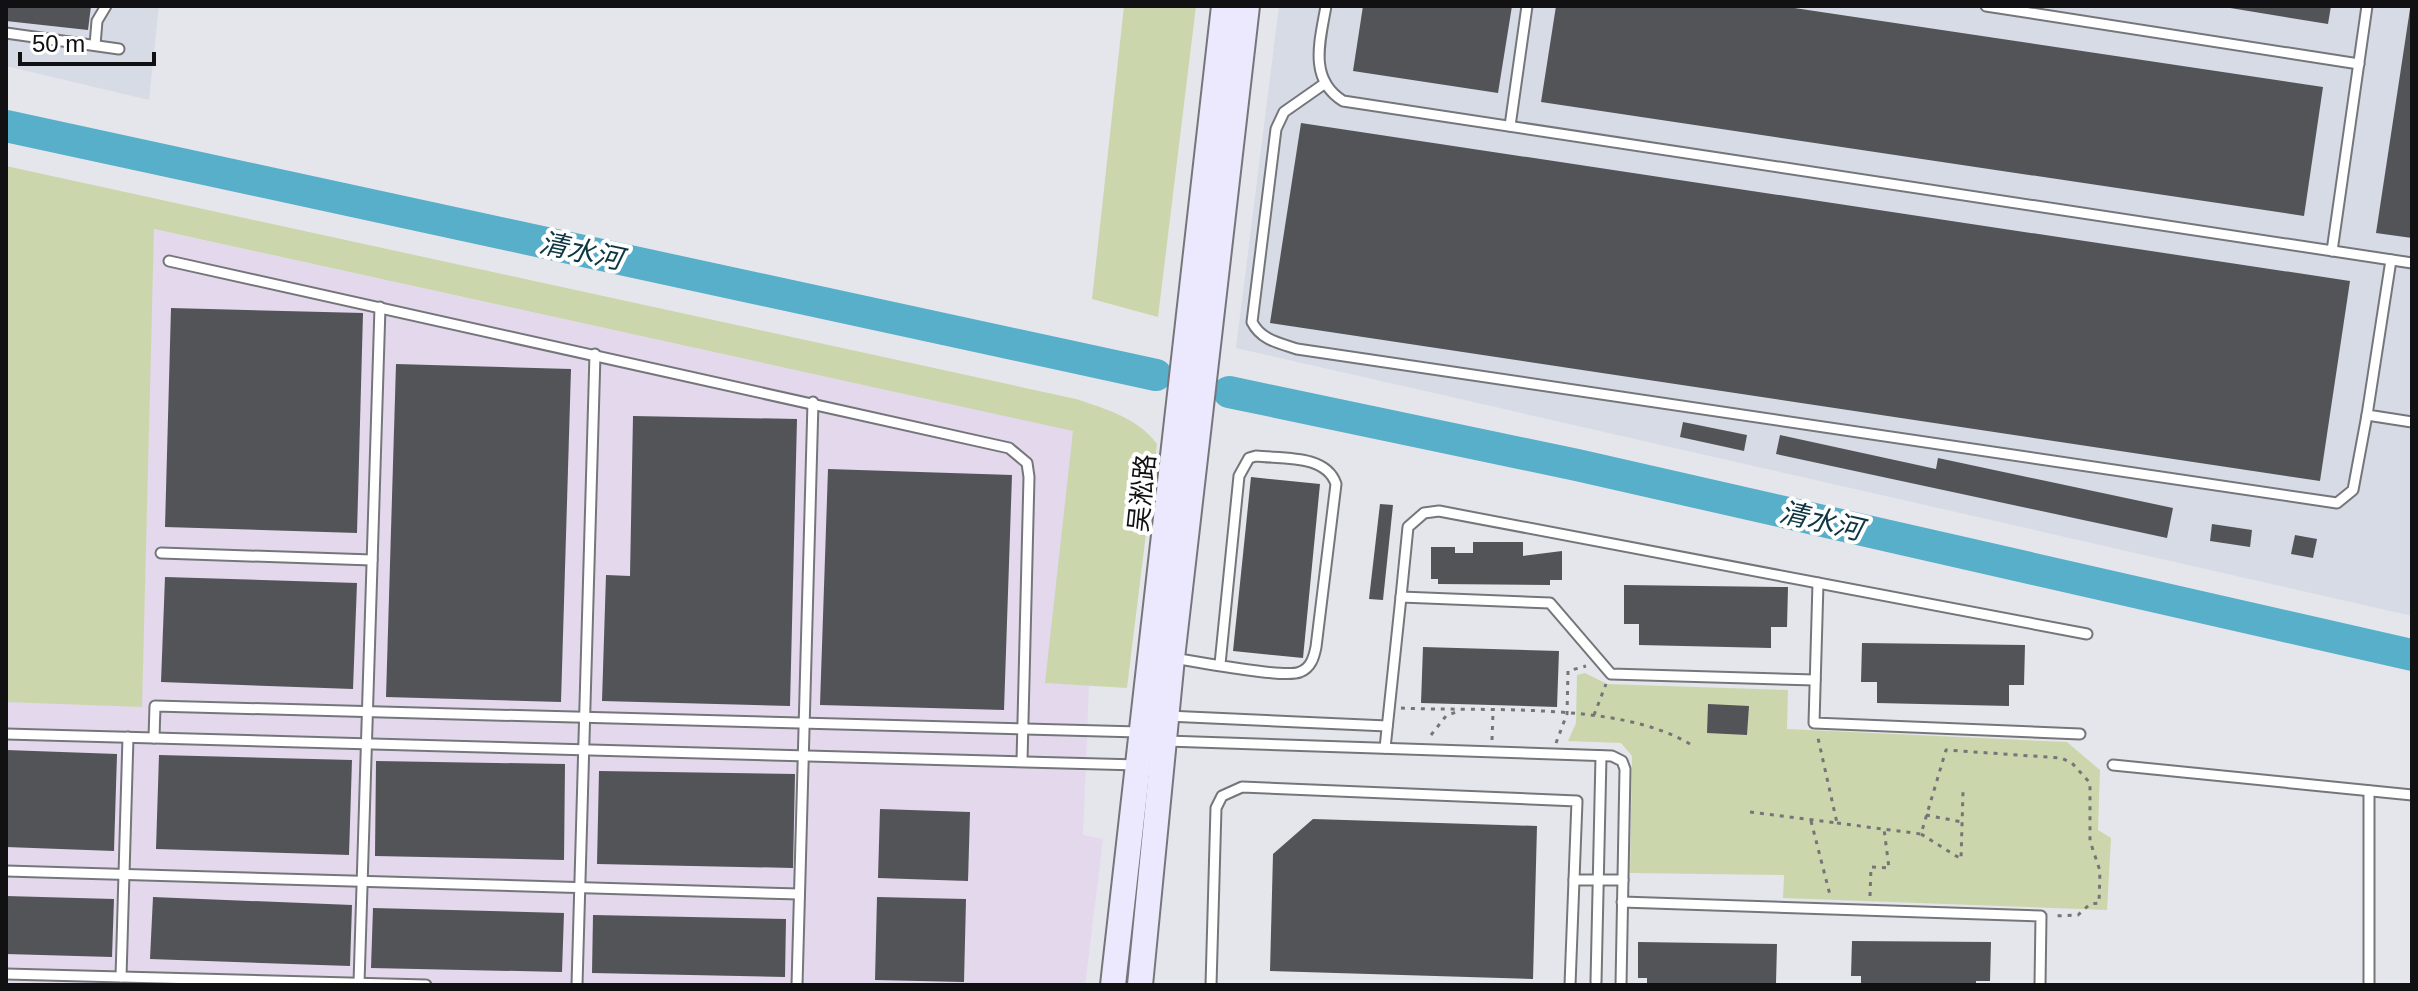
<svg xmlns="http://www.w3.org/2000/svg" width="2418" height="991" font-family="Helvetica,'Noto Sans SC',sans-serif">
<rect width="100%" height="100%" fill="#e5e6eb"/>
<polygon fill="#e3d8ec" points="6,197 1074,431 1046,683 1089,685 1083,835 1103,839 1085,985 6,985"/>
<g fill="#d7dbe6">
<polygon points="6,6 159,6 149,100 6,66"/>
<polygon points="1279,6 2412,6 2412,616 1236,348"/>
</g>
<g fill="#ccd6ad">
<polygon points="1124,6 1196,6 1158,317 1092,299"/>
<path d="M6,166l1070,233c30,10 62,19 81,45l-30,244 -82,-5 28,-252 -919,-202 -12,478 -136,-5z"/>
<polygon points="1585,673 1607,684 1788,690 1787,729 2067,742 2100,770 2098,830 2111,838 2107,910 1783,898 1784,875 1630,873 1632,756 1621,743 1568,741 1576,723 1577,675"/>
</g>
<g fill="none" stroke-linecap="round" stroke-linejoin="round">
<g stroke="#57afc9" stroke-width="32">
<polyline points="6,126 1156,375"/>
<polyline points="1229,392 1577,465 2412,655"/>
</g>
</g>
<g fill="#535458">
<polygon points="6,6 91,6 88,30 6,21"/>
<polygon points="1363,6 1512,6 1498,93 1353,71"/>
<polygon points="1556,6 1781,6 2323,87 2304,216 1541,102"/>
<polygon points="2218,6 2331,6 2328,24"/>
<polygon points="2410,9 2412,9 2412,238 2376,233"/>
<polygon points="1301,123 2350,281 2320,481 1270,323"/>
<polygon points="171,308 363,313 357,533 165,527"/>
<polygon points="396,364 571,369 561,702 386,697"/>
<polygon points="633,416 797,419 790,706 602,701 606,575 630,576"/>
<polygon points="1683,422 1747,435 1744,451 1680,437"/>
<polygon points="1780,435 1936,469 1938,458 2173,508 2167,538 1776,454"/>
<polygon points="828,469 1012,475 1004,710 820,705"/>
<polygon points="1251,477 1320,484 1303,658 1233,651"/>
<polygon points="1380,504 1393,505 1383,600 1369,599"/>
<polygon points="2212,524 2252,530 2250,547 2210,541"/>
<polygon points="2295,535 2317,539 2313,558 2291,554"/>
<polygon points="1473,542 1523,542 1523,556 1562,551 1562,580 1550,580 1550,585 1438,584 1438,579 1431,579 1431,547 1455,547 1455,553 1473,553"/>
<polygon points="165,577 357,583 353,689 161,682"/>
<polygon points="1624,585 1788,587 1787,627 1771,627 1771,648 1639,645 1639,624 1624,624"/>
<polygon points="1862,643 2025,645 2024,685 2009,685 2009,706 1877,703 1877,682 1861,682"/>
<polygon points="1423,647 1559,651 1557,707 1421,703"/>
<polygon points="1708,704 1749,706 1747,735 1707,733"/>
<polygon points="6,750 117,754 114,851 6,847"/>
<polygon points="159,755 352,760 349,855 156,849"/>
<polygon points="376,761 565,764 564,860 375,856"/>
<polygon points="599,771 795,774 793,868 597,864"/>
<polygon points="880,809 970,812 968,881 878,878"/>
<polygon points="1313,819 1537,826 1533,979 1270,971 1273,854"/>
<polygon points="6,896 114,899 112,957 6,954"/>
<polygon points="153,897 352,905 350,966 150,959"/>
<polygon points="877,897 966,899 964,982 875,980"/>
<polygon points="373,908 564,913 562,972 371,968"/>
<polygon points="593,915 786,919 785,977 592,973"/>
<polygon points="1852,941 1991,942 1990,981 1976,981 1976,985 1861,985 1861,976 1851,976"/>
<polygon points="1638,942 1777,944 1776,983 1647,985 1647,978 1638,978"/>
</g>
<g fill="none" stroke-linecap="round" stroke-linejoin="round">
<g stroke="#74767a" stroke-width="13">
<g id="service">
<path d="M1326,6c-6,35 -18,73 17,95l1069,162"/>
<polyline points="1986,6 2359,64"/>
<polyline points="6,33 119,49"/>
<polyline points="95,45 97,21 106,6"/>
<path d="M1324,84l-40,28 -8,17 -24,193c9,18 27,21 45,27l1040,154 16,-13 14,-75"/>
<polyline points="1510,126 1527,6"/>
<polyline points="2332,251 2367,6"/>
<polyline points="2391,260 2367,415 2412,422"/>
<polyline points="169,261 1009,448 1027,463 1029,477 1022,761"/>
<polyline points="161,553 372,560"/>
<polyline points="1818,583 1814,723 2080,734"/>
<polyline points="1401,597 1408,527 1424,513 1439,511 2087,634"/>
<path d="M1172,658c23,3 112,21 128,14 11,-4 14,-15 16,-25l20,-163c-10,-30 -54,-25 -80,-28l-7,2 -10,18 -19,188"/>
<polyline points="1167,716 1387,726"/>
<polyline points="6,734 1138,765"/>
<polyline points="154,738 155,706 1139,732"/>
<polyline points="1166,741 1612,756 1622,761 1625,769 1621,985"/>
<polyline points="1385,748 1401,597 1550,603 1611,674 1815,680"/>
<polyline points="2113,765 2412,795"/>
<polyline points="2369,791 2369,985"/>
<polyline points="6,871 799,894"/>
<polyline points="1574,880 1623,880"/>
<polyline points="1622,902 2041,916 2040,985"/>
<polyline points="6,974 426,985"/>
<polyline points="121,977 128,737"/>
<polyline points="1596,982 1601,756"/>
<polyline points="359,983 380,307"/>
<polyline points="577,985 595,354"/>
<polyline points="797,985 813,402"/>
<polyline points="1211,985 1216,808 1222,796 1242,787 1577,801 1570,985"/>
</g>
</g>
<g stroke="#74767a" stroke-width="28">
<g id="secondary">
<polyline points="1113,985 1224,6"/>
<polyline points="1140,985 1172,658 1247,6"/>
</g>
</g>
<g stroke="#757578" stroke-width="3" stroke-dasharray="4 6" stroke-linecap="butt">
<path d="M1401,708c84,4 217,-7 289,36"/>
<polyline points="1594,715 1606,684"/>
<polyline points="1431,735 1446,716 1456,712"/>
<polyline points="1492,740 1493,712"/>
<polyline points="1556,743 1567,714 1568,671 1586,666"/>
<polyline points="1750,812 1837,823 1818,738"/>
<polyline points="1926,815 1962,822"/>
<polyline points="1811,821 1830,895"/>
<polyline points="1837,823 1921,834 1946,750 2061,758 2072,763 2090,783 2090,841 2100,871 2099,903 2090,904 2078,915 2053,916"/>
<polyline points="1921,834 1961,859 1963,792"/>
<polyline points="1870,896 1871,867 1889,868 1884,829"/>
</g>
<use href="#service" stroke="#fff" stroke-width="9"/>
<use href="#secondary" stroke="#ece8fd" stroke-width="24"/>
</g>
<g text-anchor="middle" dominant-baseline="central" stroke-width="8" stroke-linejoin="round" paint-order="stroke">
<g font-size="26" fill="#111113" stroke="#fff">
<text transform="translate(1142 493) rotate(-84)">吴淞路</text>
</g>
<g font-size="28" font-style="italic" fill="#0d3742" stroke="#fff">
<text transform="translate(581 251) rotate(12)">清水河</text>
<text transform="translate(1821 521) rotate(13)">清水河</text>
</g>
</g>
<rect width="2418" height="991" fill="none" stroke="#111113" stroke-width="16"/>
<path d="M20 52v12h134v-12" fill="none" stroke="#111113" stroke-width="4"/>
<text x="32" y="52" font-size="24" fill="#111113" stroke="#ffffff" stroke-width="6" paint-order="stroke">50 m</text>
</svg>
